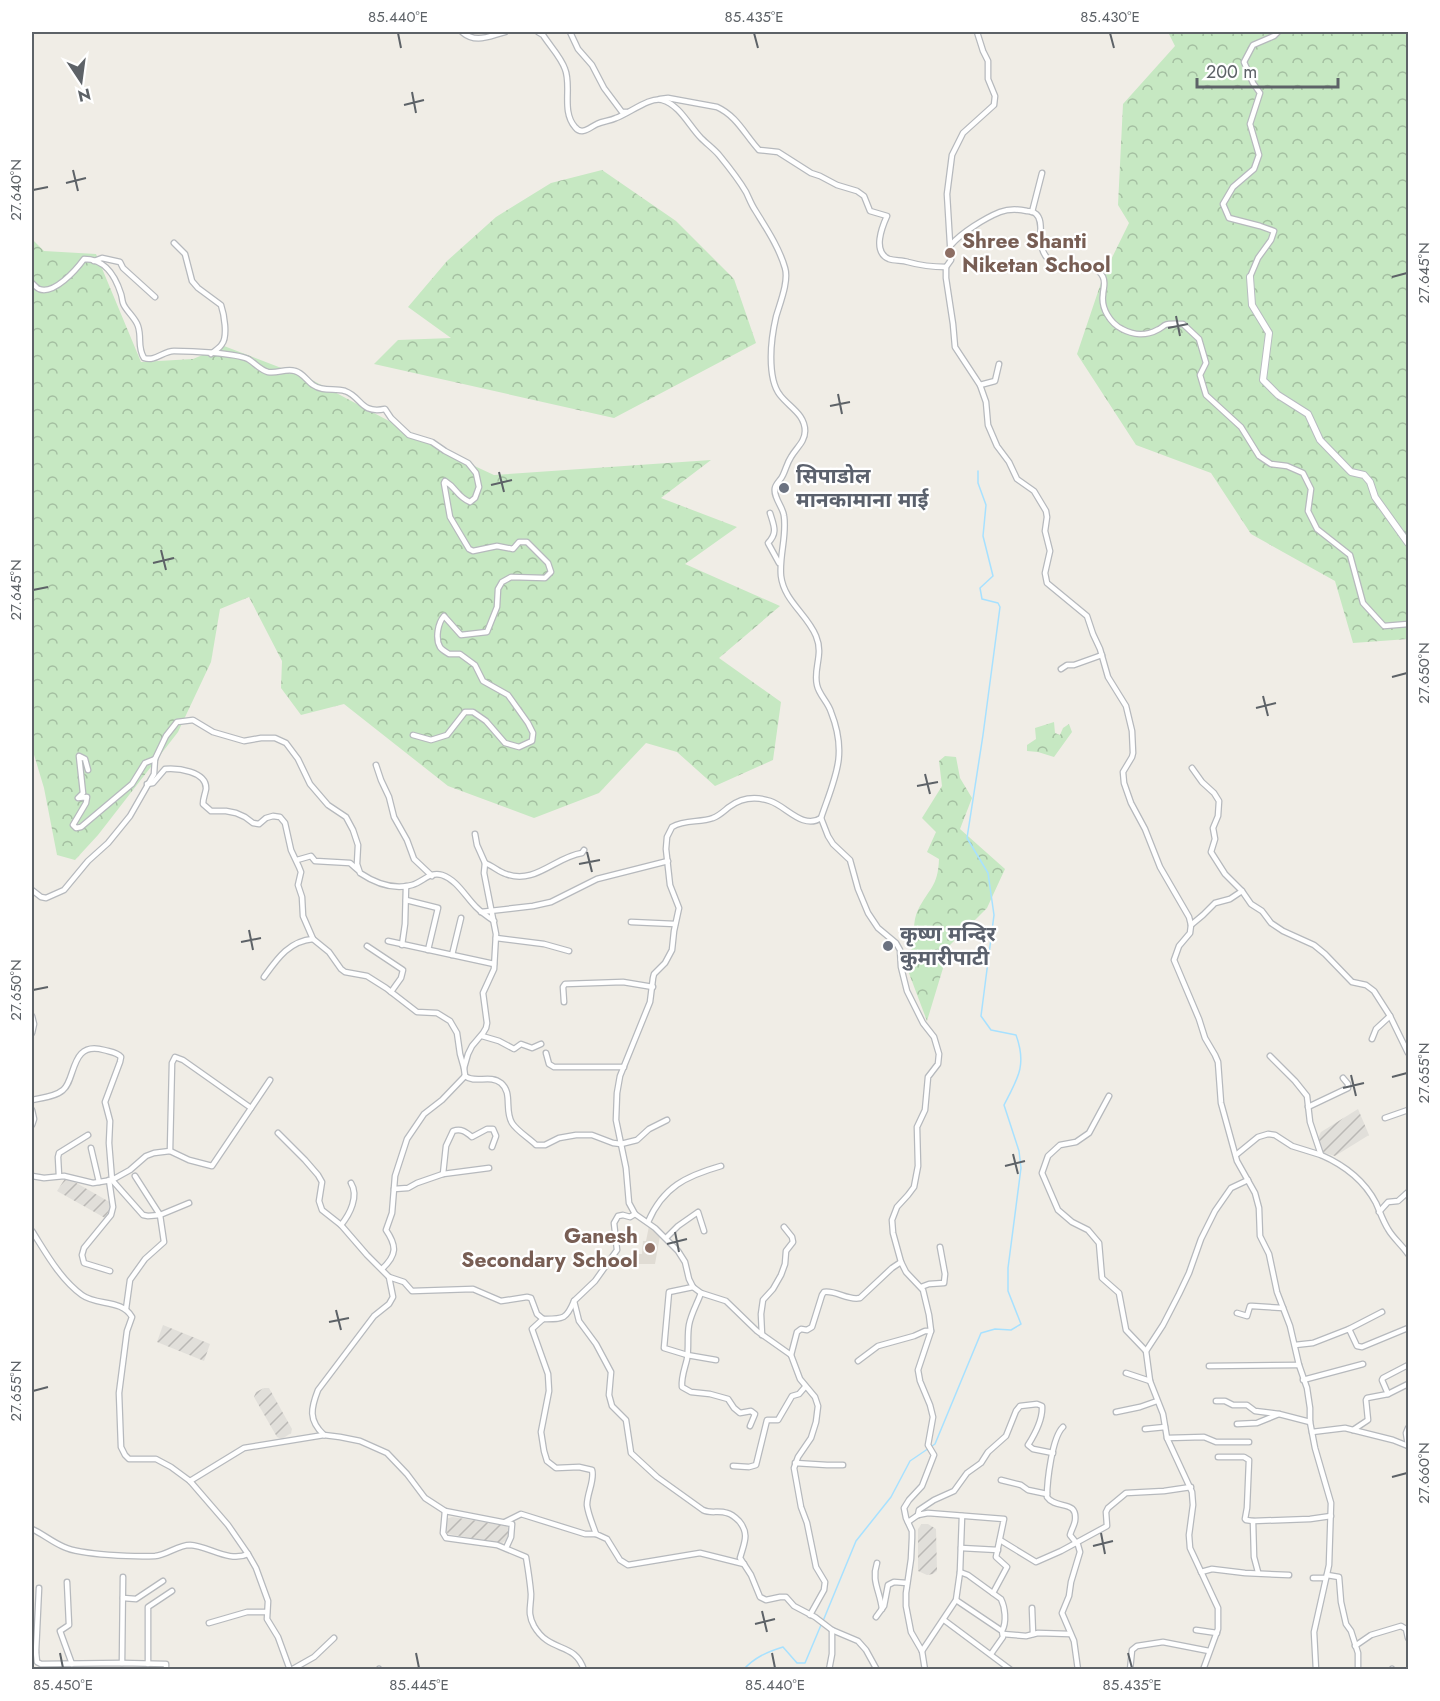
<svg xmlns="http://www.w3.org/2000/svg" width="1440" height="1701" font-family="Jost,'Noto Sans Devanagari',sans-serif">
<defs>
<pattern id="industrial-furrows" width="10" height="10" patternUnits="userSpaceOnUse" patternTransform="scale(1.5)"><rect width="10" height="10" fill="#e1dfda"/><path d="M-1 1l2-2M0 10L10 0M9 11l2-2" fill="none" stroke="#bab8b5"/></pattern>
<pattern id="forest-crowns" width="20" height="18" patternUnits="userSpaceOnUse" patternTransform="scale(1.5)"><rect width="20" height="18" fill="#c6e8c2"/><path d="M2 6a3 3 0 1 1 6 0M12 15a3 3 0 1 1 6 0" fill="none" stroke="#a4bfa1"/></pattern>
</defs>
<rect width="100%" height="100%" fill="#f0ede6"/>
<g fill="url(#industrial-furrows)">
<polygon points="1358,1109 1369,1135 1335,1156 1318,1151 1315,1144 1321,1132"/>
<polygon points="66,1177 113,1204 105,1218 57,1191"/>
<polygon points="163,1325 210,1344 204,1361 157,1342"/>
<polygon points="264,1388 269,1388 292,1429 291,1433 282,1439 277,1437 254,1397 256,1392"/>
<polygon points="452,1517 506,1525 509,1529 509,1535 507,1540 502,1543 448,1534 445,1529 446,1519"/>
<polygon points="922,1524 928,1524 936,1529 937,1571 933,1574 927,1575 918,1571 918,1529"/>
</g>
<polygon fill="#e0dcd4" points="649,1226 660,1236 655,1264 638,1264 638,1254 642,1254 643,1241 646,1241"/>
<g fill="url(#forest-crowns)">
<polygon points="1168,32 1408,32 1408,639 1353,643 1335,581 1251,534 1211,473 1136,445 1077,354 1104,274 1129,223 1118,205 1123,104 1175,46"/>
<polygon points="602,170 676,221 734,279 756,343 614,418 374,364 398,340 451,338 408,307 447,261 496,217 551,183"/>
<polygon points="32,239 44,251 96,254 141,362 193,359 224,346 310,379 468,463 494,475 711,460 661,498 737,527 685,564 780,606 719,658 781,702 773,760 715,786 677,752 646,743 599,793 534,818 448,786 344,704 301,715 281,688 282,661 249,597 220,609 211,662 178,732 98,835 75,860 57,855 44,788 32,748"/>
<polygon points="1054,722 1055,733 1060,735 1063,728 1069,724 1072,732 1054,757 1038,752 1027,751 1027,745 1036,739 1035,728"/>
<path d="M945,756l11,1 4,21 12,20 -12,31 45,40 -18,39 -37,37 -23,76 -23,-61c3,-4 7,-8 8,-12 3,-12 0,-26 6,-38 11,-22 20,-23 21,-51l-12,-7 9,-20 -14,-14 20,-32 -3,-25z"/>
</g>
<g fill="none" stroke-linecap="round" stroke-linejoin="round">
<g stroke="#a7e1ff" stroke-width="1.5">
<path d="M823,1621l33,-80 35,-44 19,-36 25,-17 46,-111 14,-4 16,1 10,-6 -13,-33v-23l13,-100 -2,-17 -15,-46c14,-27 23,-40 12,-70l-25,-5 -10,-14 13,-101 -6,-42 -21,-35 16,-103 17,-128 -2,-4 -16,-4 -2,-11 13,-12 -10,-40 3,-31 -8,-22v-12"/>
<path d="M743,1670c12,-13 24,-18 40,-23l14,16h8l16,-38"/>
</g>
<g stroke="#b6b9bd" stroke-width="7">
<g id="street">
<path d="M462,32c14,12 27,4 43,0"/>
<path d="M538,32l5,3c7,11 18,22 22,34 7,17 -4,42 10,58 7,9 15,0 22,-3 6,-3 13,-3 19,-6 12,-4 35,-22 46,-18 18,5 27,26 39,38 6,6 13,11 18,17 9,11 20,25 27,37 3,6 5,12 9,18 11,18 24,37 30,58 4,13 -5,35 -9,49 -3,13 -5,26 -5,40 0,12 1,28 9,38 9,12 25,19 25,36 0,11 -9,17 -14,26 -4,6 -5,12 -8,18 -2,5 -7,8 -8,13 -2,9 8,19 9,28 3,20 -5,40 -3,60 3,25 26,38 35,60 8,19 -3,32 1,49 2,10 11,17 14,27 17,43 4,65 -10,106l7,18 5,8 17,16 8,29 10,24 10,15 18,15 4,7 1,17 6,24 16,32 11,14 5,17 -1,10 -10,13 -3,33 -8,17 1,39 -4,21 -6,8 -11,12 -5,13 1,13 8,29 5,10 17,18 6,25 2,16 -13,39 2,11 10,24 3,12 -5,28 6,10 -12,31 -13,14 -5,8 2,10 6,13v7l-1,21 -5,34v13l5,26 11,19 3,19"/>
<polyline points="570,32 578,49 592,65 604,88 622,112 627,112"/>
<polyline points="977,32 983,51 988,61 988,79 995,96 994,105 963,133 952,155 947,194 951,260 946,267 946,278 953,324 955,347 980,385 986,402 988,425 997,446 1009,462 1017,479 1034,491 1046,511 1047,517 1045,531 1050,551 1045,573 1047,583 1087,616 1093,634 1100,649 1108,677 1126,706 1132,731 1133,753 1132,757 1123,772 1124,783 1131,803 1145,829 1160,867 1189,917 1191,925 1190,933 1179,946 1174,960 1199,1019 1205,1038 1215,1055 1218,1062 1221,1103 1237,1161 1255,1193 1259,1208 1260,1236 1269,1254 1277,1292 1290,1326 1299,1365 1307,1388 1310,1408 1310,1422 1315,1448 1331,1503 1329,1565 1314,1632 1316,1670"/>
<path d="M660,99l8,-1 49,9c20,9 28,28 42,43l19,2 33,21 9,3 17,9 20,6 7,5 6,15 17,5c-5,11 -15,36 2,43 6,2 13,1 19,3 14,4 23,5 38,5"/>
<polyline points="1032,212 1042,173"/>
<path d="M174,243l11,11 7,27 6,7 23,17c3,9 7,31 1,39 -2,4 -8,7 -11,10"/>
<path d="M951,245c10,-12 34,-27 49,-33 8,-3 18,-3 27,-1 2,0 7,1 9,3 11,9 -4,36 17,49 14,10 41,-5 50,14 3,6 0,12 0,18 -2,13 7,28 19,34 11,6 24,7 35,1 3,-1 5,-3 8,-5 5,-2 12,-1 18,-1l16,15 7,24 -6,12 6,20 35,32 18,29 12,8 16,2 16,7 8,16 -3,22 9,18 33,26 13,48 21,23 24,-2"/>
<polyline points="94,261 102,258 120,262 123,268 155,297"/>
<polyline points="1250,277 1258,258 1271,240 1274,231 1260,226 1229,218 1223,204 1233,187 1254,169 1259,155 1250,124 1260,93 1253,83 1244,62 1253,45 1274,36 1278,32"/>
<path d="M32,283c0,0 6,6 7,6 15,6 37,-19 45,-30 21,0 31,16 37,35 1,3 1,6 2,9 2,7 12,14 15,23 4,12 -1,21 6,32 11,4 19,-7 30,-7 17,0 61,2 74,8 7,4 12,11 20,13 9,2 18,-4 27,-1 8,2 12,10 18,14 10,7 21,3 32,6 17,6 15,23 40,18l6,9 18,17 23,7 13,9 23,12 8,10 3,14 -4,11 -5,4c-14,-6 -12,-13 -25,-21l-1,2 6,34 19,32 4,2 24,-5 16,3 6,-7h8l21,21 3,9 -6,6 -34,-1 -9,5 -4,7 -1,18 -10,25 -26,3 -17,-19c-6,7 -9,22 -4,31 2,3 6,5 9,7h11l15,11 8,16 25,14 20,28 5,10 -1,8 -13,6 -14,-4 -19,-22 -13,-9h-8l-18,23 -16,5 -18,-5"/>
<polyline points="980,385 995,381 999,364"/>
<path d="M770,513c4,13 8,20 -2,30l11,20"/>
<polyline points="1061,669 1067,665 1074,665 1102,655"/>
<polyline points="376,765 381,780 389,797 394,817 407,840 414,859 432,876"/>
<polyline points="1192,768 1202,782 1214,793 1219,801 1218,816 1213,828 1215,839 1211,852 1225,874 1242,891 1251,904 1262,911 1271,923 1283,931 1314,945 1325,954 1352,982 1366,985 1374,991 1390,1016 1408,1053"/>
<polyline points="88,770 85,759 79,756 83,793 78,798 87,797 86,803 73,825 76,828 81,827 132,784 145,763 155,759"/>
<path d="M147,784l6,-1 12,-14c12,-1 42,2 41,20 -1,6 -3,9 -3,15l8,7h15l10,2 9,4 8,6 6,1 7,-6 7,-2 7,1 5,6 6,27 8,17 2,5 -3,13 4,12 1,19 10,23"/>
<polyline points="475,834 477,845 485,863"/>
<polyline points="297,860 311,856 315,861 350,863 358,870"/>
<path d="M32,890l9,7 5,1 18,-8 24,-29 20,-18 22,-27 24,-42 1,-15 11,-23 11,-14 16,-2 20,12 31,9 17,-3h14l11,5 12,16 12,25 18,21 18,12 7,13 5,15 -1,19 3,9c15,10 34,17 52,12 11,-3 18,-14 30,-10 15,5 23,21 34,32 5,5 12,10 18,14"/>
<polyline points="406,900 438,908 428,950"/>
<polyline points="481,912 533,906 551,902 597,879 668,861"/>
<polyline points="631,922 675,924"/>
<polyline points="1191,925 1203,915 1215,903 1230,899 1242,891"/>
<polyline points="496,938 544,944 569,951"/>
<polyline points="388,941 494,964"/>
<polyline points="402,945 405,924 406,886"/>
<polyline points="367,946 403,970 401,978 391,992"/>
<polyline points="452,955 461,918"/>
<path d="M264,977c13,-18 25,-36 49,-38l16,13 12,17 4,3 22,4 19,12 31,24 20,1 13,8 7,12 3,21 4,14"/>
<polyline points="564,1002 563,987 565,984 623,982 653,987"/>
<polyline points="32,1016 34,1024 32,1033"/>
<polyline points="482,1036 499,1041 514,1049 521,1044 532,1048 541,1044"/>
<polyline points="1372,1039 1376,1029 1390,1016"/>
<polyline points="546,1053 549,1064 554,1067 624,1067"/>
<path d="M1270,1056l25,25 12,15 3,26 11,33c23,10 43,25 55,48 4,9 7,18 12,26 5,9 14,16 20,25"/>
<path d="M465,1076l-1,-8 4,-14 4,-8 11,-13 3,-5 1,-5 -4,-30 11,-24 2,-35 -12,-61 1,-10c8,3 14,9 21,11 29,11 49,-17 76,-21l2,-3"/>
<path d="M465,1076c10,8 25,-2 36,7 12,10 3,27 11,40 5,8 17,15 24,22h9l14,-7 17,-3h16l21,8 8,1 16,-4 12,-11 18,-9"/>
<polyline points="1109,1096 1089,1133 1076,1142 1060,1145 1048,1156 1042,1173 1058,1210 1072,1222 1088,1230 1099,1243 1102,1278 1119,1293 1126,1330 1146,1351"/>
<path d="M32,1100c9,-2 23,-3 31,-10 13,-10 7,-50 41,-40 7,2 13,2 17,7l-1,5 -15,40 5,19 -1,22 3,37 18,-10 16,-14 8,-3 16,-2 19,9 23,6 58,-86"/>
<polyline points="1308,1107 1348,1088 1348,1084 1343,1078"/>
<polyline points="32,1110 34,1119 32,1125"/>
<polyline points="1385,1118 1408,1110"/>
<polyline points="278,1133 305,1160 318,1175 322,1182 319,1201 322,1210 341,1225 367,1255 389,1277 404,1282 412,1291 473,1289 501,1301 527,1297 531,1298 537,1314 543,1319"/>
<polyline points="91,1148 99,1182"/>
<polyline points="170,1151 172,1063 175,1057 183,1060 251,1108"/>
<polyline points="1236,1155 1258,1137 1268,1134 1275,1135 1292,1146 1321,1155"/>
<path d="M443,1174l3,-28 7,-15c8,-3 13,1 19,6l15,-8h6l3,7 -4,11"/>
<polyline points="32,1176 44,1178 64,1176 93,1183 112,1180 143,1215 148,1216 160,1215 189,1203"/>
<polyline points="59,1176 58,1157 59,1153 88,1135"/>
<polyline points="109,1180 113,1207 111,1215 84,1248 82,1255 84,1263 110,1271"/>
<polyline points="394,1189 408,1188 417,1183 443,1174 489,1168"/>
<polyline points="1379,1212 1388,1202 1398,1201 1408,1192"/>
<path d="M635,1214l-5,3 -7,-2 -5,1 -4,7 3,27 -22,31 -21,20 5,20 17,23 15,28 -2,23 3,11 14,14 5,33 26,24 46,33c8,4 15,0 24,3 5,1 8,4 12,8 11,13 5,22 1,37l11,17 9,22 6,3 14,-3h6l8,9 21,11 17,13 26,11 8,9 11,20"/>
<path d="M648,1222c15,-35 38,-46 73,-56"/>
<path d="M341,1225c9,-11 18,-29 10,-42"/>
<path d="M32,1231c14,22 28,48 50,64 15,11 40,4 50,22l-5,14 -8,62 2,54 4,8 4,4h27l15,8 19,14 38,44 20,29 8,14 12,33 -1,18 11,18 12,33"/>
<polyline points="666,1238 678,1226 698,1212 704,1231"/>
<path d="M382,1269c15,-14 15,-23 4,-39l6,-17 3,-37 12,-37 17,-25 18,-14 23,-24"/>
<polyline points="693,1287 669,1292 664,1348 687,1355 716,1360"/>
<polyline points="921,1287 929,1284 944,1283 945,1274 940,1247"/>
<path d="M701,1293c-4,11 -10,21 -12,32 -2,11 0,22 -2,34 -2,9 -6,18 -5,28l9,5 19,2 18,5 6,9 6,5 11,-2 4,3 -5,12"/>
<path d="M574,1301c-8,19 -11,18 -31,18l-11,10 16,45 1,17 -8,41 3,19 3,10 9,7 23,-1 13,3c3,10 -5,23 -5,35 1,9 6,20 9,29l11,5 13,21 8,5 72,-12 44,11"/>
<polyline points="126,1309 130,1280 145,1259 164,1242 160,1215 135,1176"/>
<polyline points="1237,1313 1247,1316 1250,1306 1252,1306 1283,1308"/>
<polyline points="1349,1329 1382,1312"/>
<polyline points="762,1335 761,1314 763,1300 773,1289 781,1275 785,1264 786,1251 793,1242 792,1237 784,1227"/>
<polyline points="1295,1345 1313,1343 1349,1329 1357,1346 1362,1347 1408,1328"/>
<path d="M791,1355l6,-23 4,-3 6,1 5,-3 10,-32 2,-3c12,-2 24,9 36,6l32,-30 9,-6"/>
<polyline points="858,1361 878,1346 914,1336 925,1331 931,1331"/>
<polyline points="1209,1366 1299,1365"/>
<polyline points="1126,1373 1150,1381"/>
<polyline points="1303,1380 1363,1364"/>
<polyline points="1388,1394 1382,1380 1383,1378 1408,1365"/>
<polyline points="1216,1401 1225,1401 1233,1405 1247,1405 1255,1411 1279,1414"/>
<polyline points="1116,1412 1140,1407 1157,1401"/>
<polyline points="1237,1424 1257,1423 1279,1414 1310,1422"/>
<path d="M1063,1427c-11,10 -16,55 -16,70 9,13 31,2 28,24 -1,5 -4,10 -5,14l8,10 2,7 -9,30 -2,14 -7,17 12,28 4,29"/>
<polyline points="1145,1429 1165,1427"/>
<polyline points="1353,1430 1368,1420 1366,1400 1367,1398 1388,1394 1408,1384"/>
<polyline points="1312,1432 1345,1428 1393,1440 1408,1446"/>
<path d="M324,1435c-16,-15 -13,-27 -6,-45l56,-74 15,-12 4,-7 -4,-20"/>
<polyline points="1167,1438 1204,1437 1216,1442 1249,1442"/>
<polyline points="1408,1446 1406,1433 1408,1428"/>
<polyline points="1218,1457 1244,1457 1249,1460 1247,1508 1245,1519 1246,1520 1253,1521 1310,1519 1331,1516"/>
<polyline points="795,1463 827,1465 843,1465"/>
<polyline points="733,1466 749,1467 756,1465 767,1420 778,1420 792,1396 799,1394 805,1387"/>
<polyline points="1001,1480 1021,1485 1028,1490 1047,1494"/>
<polyline points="190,1481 244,1448 324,1435 340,1437 360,1441 387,1453 407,1474 425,1498 445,1511 512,1524 511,1537 506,1548"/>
<path d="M445,1511l-2,22 3,5 51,7 29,12c2,12 4,24 5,37 0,13 -4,19 3,32 16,28 41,15 50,44"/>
<path d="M918,1515l1,-5 15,-10 20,-9 13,-18 14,-10 7,-11 18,-16 10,-25 4,-5 17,-2 5,2c1,13 -7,28 -14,39l5,4 20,4"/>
<polyline points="1253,1521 1254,1557 1258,1572"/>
<polyline points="505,1522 521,1514 585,1534 596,1534"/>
<polyline points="908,1522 918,1515 928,1513 1004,1519 996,1557 1007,1567 993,1593"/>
<path d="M32,1529c11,5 20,13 32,18 17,8 72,10 91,9 12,-1 23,-11 35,-11 19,1 39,18 58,9"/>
<polyline points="1000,1540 1036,1562 1061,1551 1107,1526 1106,1512 1108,1508 1126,1493 1164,1491 1191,1487"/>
<polyline points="961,1548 998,1550"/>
<path d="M877,1563c-6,18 3,28 5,46"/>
<path d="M960,1572l8,3 33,24c4,8 6,23 1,32"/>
<polyline points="1201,1572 1212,1569 1245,1573 1289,1575"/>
<polyline points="1327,1575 1339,1577 1341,1602 1346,1624 1351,1631 1358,1653 1358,1670"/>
<polyline points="1313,1578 1326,1578"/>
<polyline points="67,1582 69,1625 60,1631 72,1664"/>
<polyline points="123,1598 136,1599 163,1581"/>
<polyline points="956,1600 1002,1631 1003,1637 991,1654"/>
<polyline points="1032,1608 1033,1634"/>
<path d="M810,1615l14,-25 1,-8 -9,-15 -9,-44 -6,-16 -7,-39 4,-11 13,-19 5,-16 2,-16 -3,-9 -15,-18 -9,-24 -34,-24 -31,-30 -25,-8 -8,-6 -4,-8 -4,-17 -7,-11 -23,-23 -20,-14 -6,-11 -3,-35 -10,-48 1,-27 3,-17 30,-74 3,-24 1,-4 11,-11 7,-13 2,-19 5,-23 -9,-23 -4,-36 1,-12 5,-10c13,-8 28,-4 41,-9 6,-2 11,-7 16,-11 12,-9 26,-11 41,-6 16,5 33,29 51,17"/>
<polyline points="876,1617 884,1606 888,1585 894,1582 907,1583"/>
<polyline points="944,1620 1011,1670"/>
<polyline points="209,1623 247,1612 267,1612"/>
<polyline points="1196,1630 1217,1633"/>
<polyline points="1003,1634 1026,1636 1038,1633 1070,1634"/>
<polyline points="1355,1646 1371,1635 1401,1626 1406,1629 1408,1638"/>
<polyline points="922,1651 956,1600 960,1572 962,1516"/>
<polyline points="32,1652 36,1652 39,1588"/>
<polyline points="36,1652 37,1662 41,1664 122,1663 166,1664 166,1670"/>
<polyline points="122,1663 123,1577"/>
<polyline points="148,1664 148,1607 172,1591"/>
<polyline points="379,1669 380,1670"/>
<polyline points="291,1670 314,1657 334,1638"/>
<polyline points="829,1670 832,1654 832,1630"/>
<polyline points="1130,1670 1132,1650 1137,1646 1163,1642 1209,1651"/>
<polyline points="1203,1670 1218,1629 1218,1608 1190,1548 1189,1535 1193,1505 1192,1492 1167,1438 1163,1414 1150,1381 1146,1351 1163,1325 1179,1294 1189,1273 1201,1239 1215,1211 1231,1188 1248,1180"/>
<polyline points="1391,1670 1392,1669"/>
</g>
</g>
<g stroke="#b7bbc0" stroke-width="8">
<polyline id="secondary" points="1250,277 1252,305 1269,333 1263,380 1278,395 1308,414 1320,440 1351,472 1364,475 1370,482 1375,497 1408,543"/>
</g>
<use href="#street" stroke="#fff" stroke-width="4.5"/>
<use href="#secondary" stroke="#fff" stroke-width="6"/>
</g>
<path fill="none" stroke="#5d6267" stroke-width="2" d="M398,33l3,15M754,33l4,15M1110,33l4,15M412,92l4,21M404,105l20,-5M73,170l5,21M66,183l20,-5M33,190l15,-3M1392,277l15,-4M1176,316l4,20M1168,328l20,-4M838,394l4,20M830,406l20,-4M499,472l5,20M491,485l21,-5M161,550l5,20M153,563l21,-5M33,590l15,-3M1392,677l15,-4M1263,696l5,20M1256,708l20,-5M925,774l5,20M917,786l21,-4M587,852l5,20M579,864l21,-4M249,930l4,20M241,942l20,-4M33,990l15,-3M1351,1075l5,21M1392,1077l15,-4M1343,1088l21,-5M1013,1154l5,20M1005,1166l20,-5M675,1232l4,20M667,1244l20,-5M336,1310l5,20M329,1322l20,-4M33,1391l15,-4M1392,1477l15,-4M1101,1533l4,21M1093,1546l20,-5M762,1611l5,21M755,1624l20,-5M60,1653l3,15M416,1653l3,15M772,1653l3,15M1128,1653l4,15"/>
<g fill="#8d6e63" stroke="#fff" stroke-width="2">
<circle cx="950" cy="253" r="6"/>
<circle cx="650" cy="1248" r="6"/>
</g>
<g fill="#6b7280" stroke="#fff" stroke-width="2">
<circle cx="784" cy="488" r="6"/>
<circle cx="888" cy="946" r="6"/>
</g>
<g text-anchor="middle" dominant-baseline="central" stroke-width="4.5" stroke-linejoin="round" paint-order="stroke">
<g font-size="21" font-weight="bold" fill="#785e54" stroke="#fff" text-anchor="start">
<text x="962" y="241">Shree Shanti<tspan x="962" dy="24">Niketan School</tspan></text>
<text x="638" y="1236" text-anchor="end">Ganesh<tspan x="638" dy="24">Secondary School</tspan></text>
</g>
<g font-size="21" font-weight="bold" fill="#5b616d" stroke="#fff" text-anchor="start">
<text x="796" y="476">सिपाडोल<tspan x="796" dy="24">मानकामाना माई</tspan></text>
<text x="900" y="934">कृष्ण मन्दिर<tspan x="900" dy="24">कुमारीपाटी</tspan></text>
</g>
</g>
<rect width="1440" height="1701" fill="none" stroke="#ffffff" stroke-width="66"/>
<g transform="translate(81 81) rotate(167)" stroke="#ffffff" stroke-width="4.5" paint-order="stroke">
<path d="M0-4.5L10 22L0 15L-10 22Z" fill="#5d6267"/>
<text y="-9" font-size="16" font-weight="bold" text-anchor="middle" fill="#5d6267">N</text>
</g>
<path d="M1197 78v9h141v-9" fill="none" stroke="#5d6267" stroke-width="3"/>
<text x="1206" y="78" font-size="18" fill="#5d6267" stroke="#ffffff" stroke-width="4.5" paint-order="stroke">200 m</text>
<rect x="33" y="33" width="1374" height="1635" fill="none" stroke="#5d6267" stroke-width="2"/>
<g font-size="15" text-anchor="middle" fill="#5d6267">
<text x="398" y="22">85.440°E</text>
<text x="754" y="22">85.435°E</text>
<text x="1110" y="22">85.430°E</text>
<text transform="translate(16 190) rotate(-90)" y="5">27.640°N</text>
<text transform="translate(1424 273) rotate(-90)" y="5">27.645°N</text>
<text transform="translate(16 590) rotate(-90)" y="5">27.645°N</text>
<text transform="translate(1424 673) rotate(-90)" y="5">27.650°N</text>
<text transform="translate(16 990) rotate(-90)" y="5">27.650°N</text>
<text transform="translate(1424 1073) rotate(-90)" y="5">27.655°N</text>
<text transform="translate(16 1391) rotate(-90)" y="5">27.655°N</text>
<text transform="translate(1424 1473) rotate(-90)" y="5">27.660°N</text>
<text x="63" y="1690">85.450°E</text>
<text x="419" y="1690">85.445°E</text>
<text x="775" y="1690">85.440°E</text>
<text x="1132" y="1690">85.435°E</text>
</g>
</svg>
